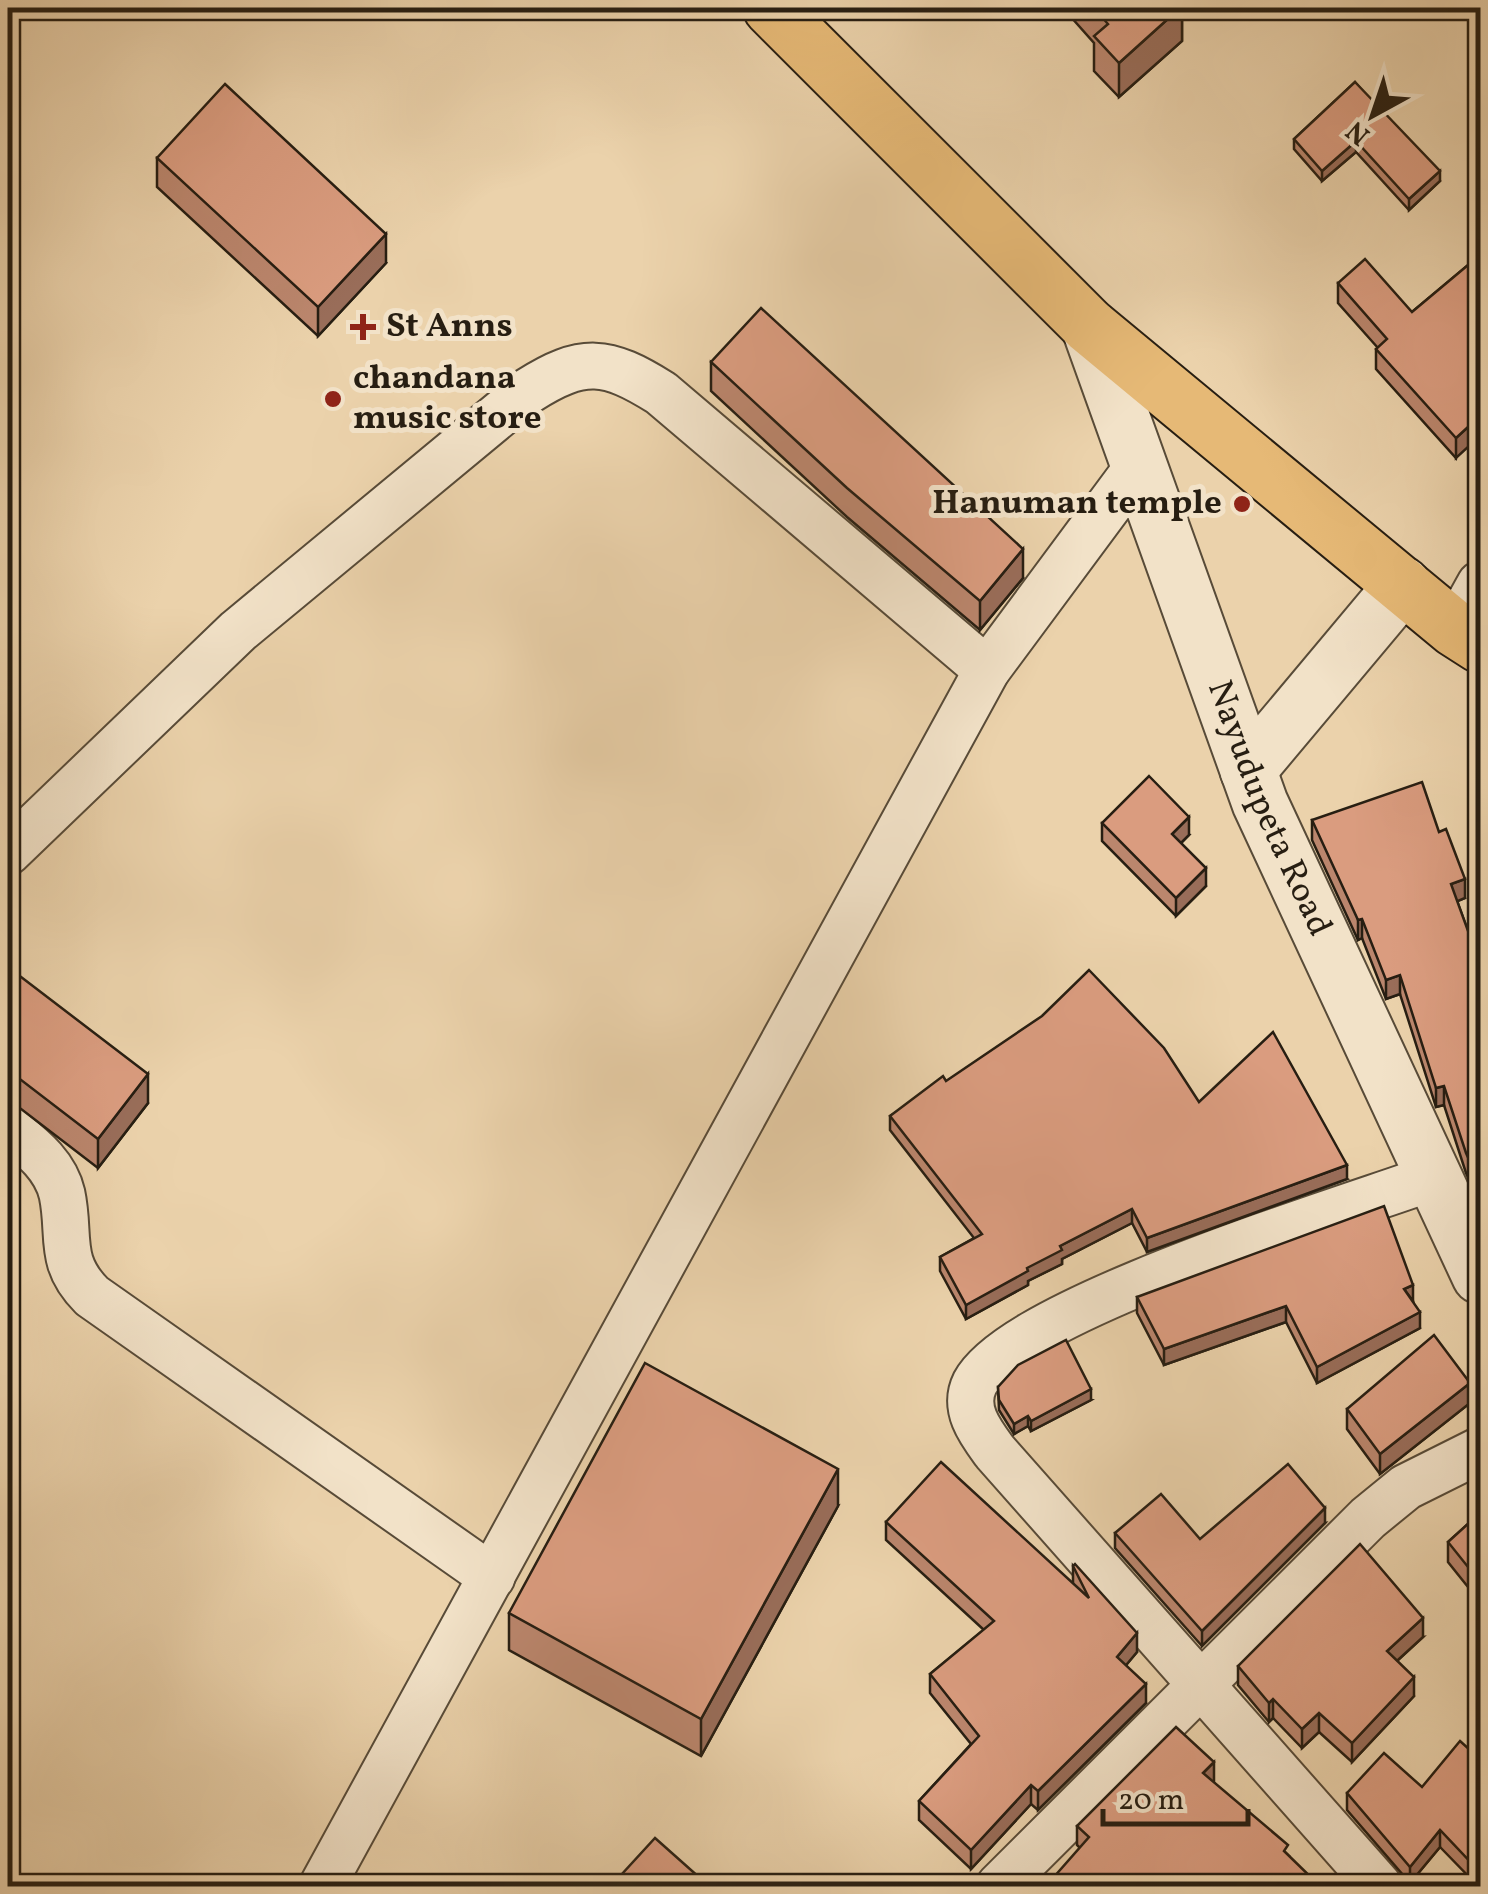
<svg xmlns="http://www.w3.org/2000/svg" width="1488" height="1894" font-family="Vollkorn,serif">
<rect width="100%" height="100%" fill="#ebd2ab"/>
<filter id="stains"><feTurbulence type="fractalNoise" baseFrequency=".002" numOctaves="4"/><feColorMatrix values="0 0 0 0 .2 0 0 0 0 .09 0 0 0 0 .02 0 0 0 .5 -.17"/></filter>
<radialGradient id="worn" r=".72"><stop offset=".6" stop-color="#630" stop-opacity="0"/><stop offset="1" stop-color="#630" stop-opacity=".3"/></radialGradient>
<g fill="none" stroke-linecap="round" stroke-linejoin="round">
<g stroke="#584b38" stroke-width="49">
<g id="minor">
<polyline points="1455,629 1480,584"/>
<path d="M8,852l230,-221 290,-240c55,-35 79,-32 133,2l326,277"/>
<path d="M8,1128c22,18 47,36 54,66 9,42 -5,67 30,102l400,281"/>
<polyline points="322,1886 987,670 1139,465"/>
<polyline points="999,1886 1368,1518 1406,1487 1480,1450"/>
<path d="M1379,1886l-384,-434c-14,-19 -33,-43 -20,-69 39,-74 371,-174 459,-206"/>
</g>
</g>
<g stroke="#584b38" stroke-width="59">
<g id="tertiary">
<path id="s1" d="M1089,326l171,477 220,473"/>
<polyline points="1248,770 1403,585"/>
</g>
</g>
<g stroke="#271e12" stroke-width="59">
<polyline id="primary" points="771,8 1089,326 1455,629 1480,645"/>
</g>
<use href="#minor" stroke="#f2e2c8" stroke-width="45"/>
<use href="#tertiary" stroke="#f2e2c8" stroke-width="55"/>
<use href="#primary" stroke="#e6b976" stroke-width="55"/>
</g>
<g fill="#bb866d" stroke="#271e12" stroke-width="2.5">
<polygon points="1063,8 1182,8 1182,41 1119,97 1094,71 1094,43"/>
<polygon points="1355,82 1440,181 1409,210 1356,152 1322,181 1294,149 1294,139"/>
<polygon points="157,158 386,263 318,336 157,187"/>
<polygon points="1480,255 1456,458 1376,369 1376,349 1378,348 1338,303 1338,283 1412,312"/>
<polygon points="711,362 1023,578 980,630 847,517 711,391"/>
<polygon points="1312,820 1439,832 1465,898 1457,901 1480,964 1480,1203 1466,1173 1444,1105 1436,1107 1400,994 1386,999 1362,938 1358,940 1312,840"/>
<polygon points="1102,823 1189,835 1181,843 1206,886 1176,916 1102,841"/>
<polygon points="8,967 148,1103 98,1168 8,1099"/>
<polygon points="946,1081 1199,1102 1347,1179 1147,1252 1132,1223 1062,1259 1062,1264 1028,1281 1028,1285 966,1319 940,1271 940,1257 974,1238 890,1130 890,1116"/>
<polygon points="1137,1297 1413,1301 1420,1328 1317,1383 1286,1322 1164,1365 1137,1313"/>
<polygon points="998,1387 1091,1400 1031,1431 1028,1426 1014,1434 999,1410"/>
<polygon points="1470,1403 1380,1474 1347,1429 1347,1409"/>
<polygon points="838,1506 701,1756 509,1650 509,1613"/>
<polygon points="1480,1513 1480,1602 1448,1562 1448,1542"/>
<polygon points="886,1522 1073,1583 1073,1566 1137,1652 1126,1665 1146,1703 1038,1810 1031,1804 971,1869 919,1820 919,1801 971,1744 930,1693 930,1674 984,1630 886,1540"/>
<polygon points="1325,1523 1202,1646 1115,1548 1115,1533 1200,1539"/>
<polygon points="1423,1637 1397,1661 1414,1696 1352,1762 1319,1732 1302,1748 1273,1718 1269,1722 1238,1685 1238,1666"/>
<polygon points="1480,1759 1480,1886 1478,1886 1440,1847 1410,1883 1347,1810 1347,1793 1422,1787"/>
<polygon points="1214,1781 1213,1782 1288,1855 1080,1848 1077,1845 1077,1826"/>
</g>
<g fill="#996d59" stroke="#271e12" stroke-width="2.5">
<polygon points="1180,8 1182,8 1182,41 1119,97 1119,63"/>
<polygon points="1356,141 1356,152 1322,181 1322,171"/>
<polygon points="1440,171 1440,181 1409,210 1409,199"/>
<polygon points="386,234 386,263 318,336 318,307"/>
<polygon points="1480,416 1480,436 1456,458 1456,438"/>
<polygon points="1023,549 1023,578 980,630 980,601"/>
<polygon points="1189,817 1189,835 1172,852 1172,834"/>
<polygon points="1206,868 1206,886 1176,916 1176,898"/>
<polygon points="1465,879 1465,898 1451,904 1451,884"/>
<polygon points="1362,919 1362,938 1358,940 1358,920"/>
<polygon points="1400,975 1400,994 1386,999 1386,980"/>
<polygon points="148,1074 148,1103 98,1168 98,1139"/>
<polygon points="1444,1086 1444,1105 1436,1107 1436,1088"/>
<polygon points="1347,1165 1347,1179 1147,1252 1147,1238"/>
<polygon points="1132,1209 1132,1223 1062,1259 1062,1264 1028,1281 1028,1285 966,1319 966,1305 1060,1246"/>
<polygon points="1413,1285 1413,1301 1404,1289"/>
<polygon points="1286,1306 1286,1322 1164,1365 1164,1349"/>
<polygon points="1420,1312 1420,1328 1317,1383 1317,1367"/>
<polygon points="1470,1383 1470,1403 1380,1474 1380,1454"/>
<polygon points="1091,1389 1091,1400 1031,1431 1031,1421"/>
<polygon points="1028,1416 1028,1426 1014,1434 1014,1424"/>
<polygon points="838,1469 838,1506 701,1756 701,1719"/>
<polygon points="1325,1508 1325,1523 1202,1646 1202,1631"/>
<polygon points="1423,1618 1423,1637 1387,1670 1387,1651"/>
<polygon points="1137,1633 1137,1652 1117,1676 1117,1657"/>
<polygon points="1414,1677 1414,1696 1352,1762 1352,1743"/>
<polygon points="1146,1684 1146,1703 1038,1810 1038,1791"/>
<polygon points="1273,1699 1273,1718 1269,1722 1269,1703"/>
<polygon points="1319,1713 1319,1732 1302,1748 1302,1729"/>
<polygon points="1214,1762 1214,1781 1203,1793 1203,1773"/>
<polygon points="1031,1785 1031,1804 971,1869 971,1850"/>
<polygon points="1440,1830 1440,1847 1410,1883 1410,1867"/>
</g>
<g fill="#da9c7f" stroke="#271e12" stroke-width="2.5">
<polygon points="1094,8 1180,8 1119,63 1094,36 1108,24"/>
<polygon points="1355,82 1440,171 1409,199 1356,141 1322,171 1294,139"/>
<polygon points="225,84 386,234 318,307 157,158"/>
<polygon points="1480,255 1480,416 1456,438 1376,349 1387,339 1338,283 1365,259 1412,312"/>
<polygon points="761,308 1023,549 980,601 847,488 711,362"/>
<polygon points="1149,776 1189,817 1172,834 1206,868 1176,898 1102,823"/>
<polygon points="1422,782 1439,832 1446,829 1465,879 1451,884 1480,964 1480,1184 1466,1153 1444,1086 1436,1088 1400,975 1386,980 1362,919 1358,920 1312,820"/>
<polygon points="8,967 148,1074 98,1139 8,1070"/>
<polygon points="1089,970 1164,1048 1199,1102 1273,1032 1347,1165 1147,1238 1132,1209 1060,1246 1062,1250 1027,1268 1028,1271 966,1305 940,1257 982,1234 890,1116 943,1076 946,1081 1042,1016"/>
<polygon points="1384,1206 1413,1285 1404,1289 1420,1312 1317,1367 1286,1306 1164,1349 1137,1297"/>
<polygon points="1434,1335 1470,1383 1380,1454 1347,1409"/>
<polygon points="1066,1340 1091,1389 1031,1421 1028,1416 1014,1424 999,1400 998,1387 1018,1365"/>
<polygon points="645,1363 838,1469 701,1719 509,1613"/>
<polygon points="941,1462 1089,1598 1073,1566 1075,1564 1137,1633 1117,1657 1146,1684 1038,1791 1031,1785 971,1850 919,1801 979,1736 930,1674 994,1621 886,1522"/>
<polygon points="1288,1464 1325,1508 1202,1631 1115,1533 1161,1494 1200,1539"/>
<polygon points="1480,1513 1480,1582 1448,1542"/>
<polygon points="1360,1544 1423,1618 1387,1651 1414,1677 1352,1743 1319,1713 1302,1729 1273,1699 1269,1703 1238,1666"/>
<polygon points="1176,1727 1214,1762 1203,1773 1288,1845 1284,1851 1320,1886 1046,1886 1089,1837 1077,1826"/>
<polygon points="1460,1741 1480,1759 1480,1872 1440,1830 1410,1867 1347,1793 1384,1753 1422,1787"/>
<polygon points="655,1838 709,1886 611,1886"/>
</g>
<g fill="#8f2418" stroke="#f2e2c8" stroke-width="4">
<path d="M358 312h10v10h10v10h-10v10h-10v-10h-10v-10h10z"/>
<circle cx="333" cy="399" r="10"/>
<circle cx="1242" cy="504" r="10"/>
</g>
<g text-anchor="middle" dominant-baseline="central" stroke-width="10" stroke-linejoin="round" paint-order="stroke">
<g font-size="35" font-weight="bold" fill="#271e12" stroke="#f2e2c8" text-anchor="start">
<text x="386" y="327">St Anns</text>
<text x="353" y="379">chandana<tspan x="353" dy="40">music store</tspan></text>
<text x="1222" y="504" text-anchor="end">Hanuman temple</text>
</g>
<g font-size="35" fill="#271e12" stroke="#f2e2c8">
<text stroke="none"><textPath href="#s1" startOffset="515">Nayudupeta Road</textPath></text>
</g>
</g>
<rect width="1488" height="1894" fill="none" stroke="#ebd2ab" stroke-width="40"/>
<rect x="10" y="10" width="1468" height="1874" fill="none" stroke="#271e12" stroke-width="5"/>
<rect x="20" y="20" width="1448" height="1854" fill="none" stroke="#271e12" stroke-width="2.5"/>
<g transform="translate(1373 115) rotate(220)" stroke="#f2e2c8" stroke-width="8" paint-order="stroke">
<path d="M0-8L18 38L0 25L-18 38Z" fill="#271e12"/>
<text y="-15" font-size="28" font-weight="bold" text-anchor="middle" fill="#271e12">N</text>
</g>
<path d="M1103 1809v15h145v-15" fill="none" stroke="#271e12" stroke-width="5"/>
<text x="1118" y="1809" font-size="30" fill="#271e12" stroke="#f2e2c8" stroke-width="8" paint-order="stroke">20 m</text>
<rect width="100%" height="100%" filter="url(#stains)"/>
<rect width="100%" height="100%" fill="url(#worn)"/>
</svg>
